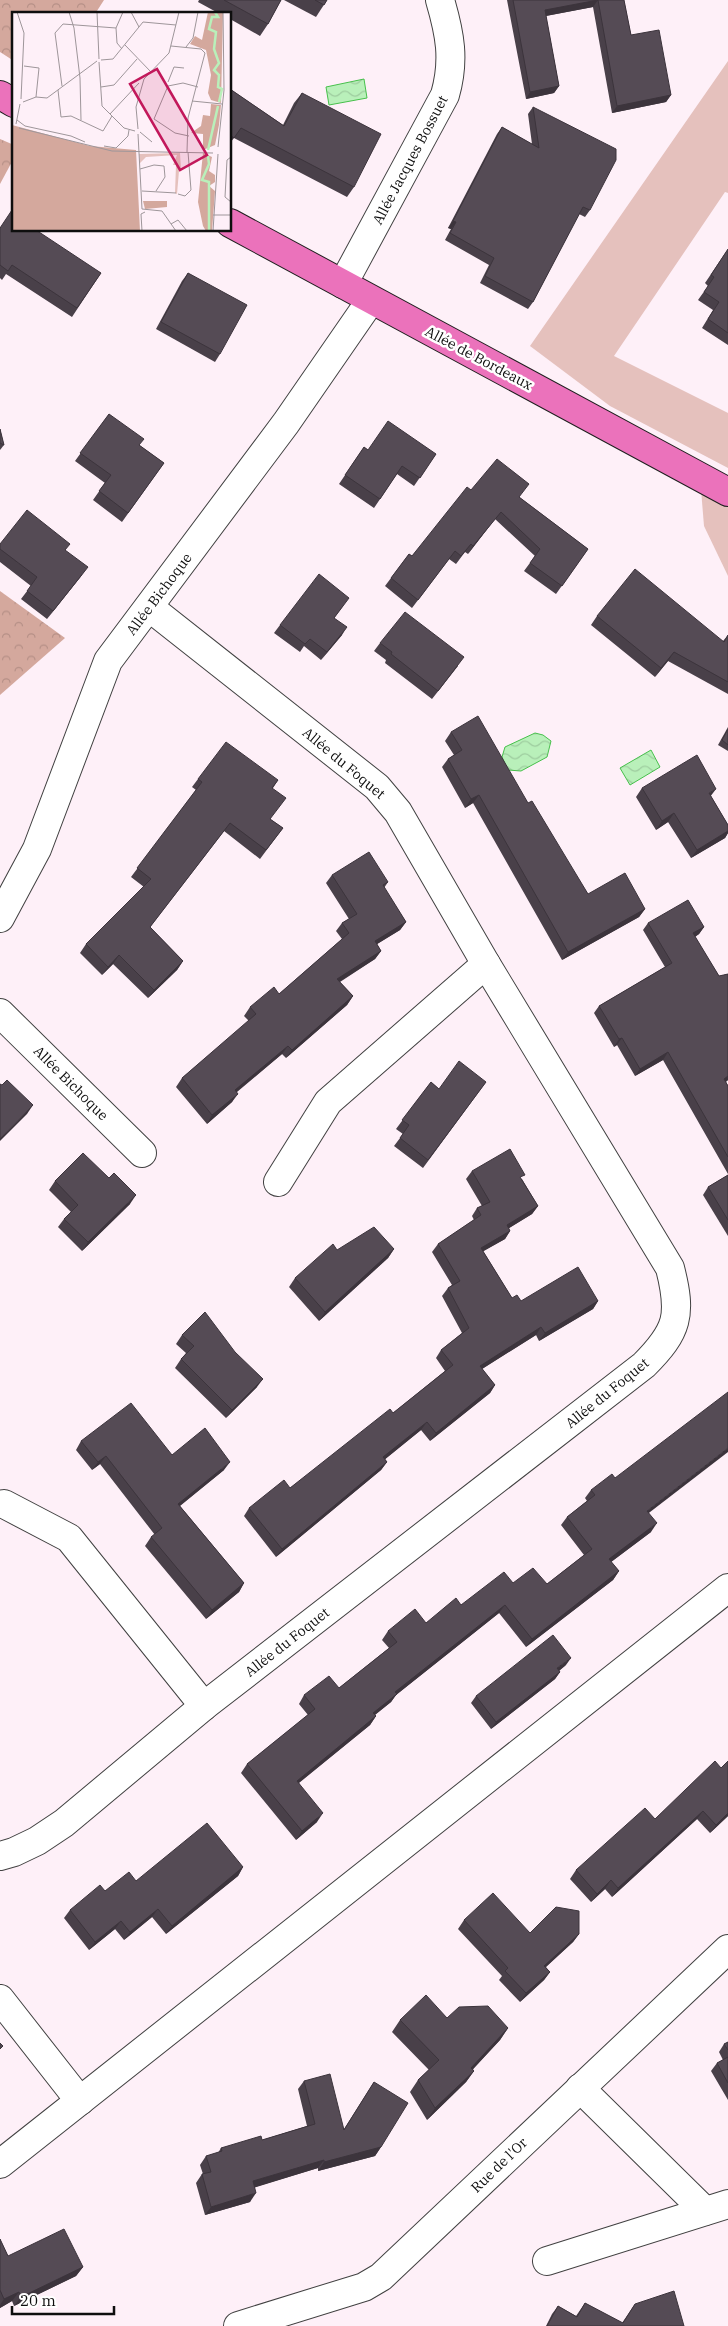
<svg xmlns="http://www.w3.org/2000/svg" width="728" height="2326" font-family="'IBM Plex Serif',serif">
<defs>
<pattern id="forest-crowns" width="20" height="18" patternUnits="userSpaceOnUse" patternTransform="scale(1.25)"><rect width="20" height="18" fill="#d4a89d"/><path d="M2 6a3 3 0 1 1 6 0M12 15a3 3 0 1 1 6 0" fill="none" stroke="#b58f86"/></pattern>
<pattern id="water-waves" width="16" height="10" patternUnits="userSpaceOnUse" patternTransform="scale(1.25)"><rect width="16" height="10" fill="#b9f0ba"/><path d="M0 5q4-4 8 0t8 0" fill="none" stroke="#9ecd9f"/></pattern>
</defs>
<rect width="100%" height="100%" fill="#fef0f8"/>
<g fill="#e5c1bd">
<polygon points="728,61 728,193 725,192 614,356 728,413 728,468 610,406 530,346"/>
<polygon points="700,477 728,492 728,576 704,526"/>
</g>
<g fill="url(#forest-crowns)">
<polygon points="0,0 104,0 95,14 14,14 14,61 0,52"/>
<polygon points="0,139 14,145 14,158 0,184"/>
<polygon points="0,591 65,638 0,695"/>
</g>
<g fill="url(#water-waves)" stroke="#47c04c">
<polygon points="364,79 367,98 329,105 326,87"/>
<polygon points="535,733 543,735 551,741 547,757 521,771 508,770 502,757 505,747"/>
<polygon points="651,750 660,767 630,785 620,768"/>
</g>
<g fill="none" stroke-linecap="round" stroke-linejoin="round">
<g stroke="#414141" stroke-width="30">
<g id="minor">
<path d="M343,284l102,-189c10,-35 5,-61 -5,-95"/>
<polyline points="0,918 37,849 108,661 286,423 371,300"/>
<polyline points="0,1013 142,1153"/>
<polyline points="278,1182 328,1102 486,964"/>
<polyline points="4,1504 69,1538 204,1706"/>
<path d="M0,1856l14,-4 23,-11 27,-18 140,-117 440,-341c34,-34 38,-50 26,-97l-184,-304 -88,-152 -21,-25 -228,-180"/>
<polyline points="0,1999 80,2101"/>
<polyline points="580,2088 705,2211"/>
<polyline points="0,2164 728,1588"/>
<polyline points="547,2261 728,2204"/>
<polyline points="238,2326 364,2287 381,2277 728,1949"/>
</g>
</g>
<g stroke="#1f1f1f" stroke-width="30">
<g id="major">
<polyline points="0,95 14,103"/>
<polyline points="230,223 728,492"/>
</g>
</g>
<use href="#minor" stroke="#fff" stroke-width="28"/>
<use href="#major" stroke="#eb72bb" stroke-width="28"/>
</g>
<g fill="#494049">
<polygon points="199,0 281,0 268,24 260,36 230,19 230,14 220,14 198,2"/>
<polygon points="284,0 327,0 316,17"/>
<polygon points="507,0 624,0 631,35 671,95 666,102 612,113 593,7 546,16 559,86 554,93 526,99"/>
<polygon points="230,89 283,125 294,103 302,93 354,187 347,197 234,138 230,143"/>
<polygon points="533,107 590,210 585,217 579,214 533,302 528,309 480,283 489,265 445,240 451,229 448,228 497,134 502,127 532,144 528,114"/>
<polygon points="0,227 14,230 101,273 72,317 6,274 2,280 0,278"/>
<polygon points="728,249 728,345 702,328 713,310 698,300 708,286 705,283"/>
<polygon points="188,273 220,354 215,362 156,329 182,281"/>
<polygon points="109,414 139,445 164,463 122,522 93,500 105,483 75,461"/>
<polygon points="0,429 4,445 0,450"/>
<polygon points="364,447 368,450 436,454 414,486 397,474 374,508 339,484"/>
<polygon points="471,490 519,497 588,549 556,594 524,571 535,556 495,519 468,554 465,552 456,564 449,559 412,608 385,586 409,554 412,556"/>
<polygon points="0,544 65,550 82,575 47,619 21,599 31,586 0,562"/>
<polygon points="343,606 334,618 342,635 321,660 304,646 300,652 274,633 280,625"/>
<polygon points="597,616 723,641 728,635 728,694 668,661 655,677 591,625"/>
<polygon points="380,643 458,666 432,699 385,663 386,660 374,651"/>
<polygon points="728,727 728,751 718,745"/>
<polygon points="451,732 528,803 588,894 645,909 639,917 562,960 473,803 465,808 442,767 448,759 454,755 445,741"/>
<polygon points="198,779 278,780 273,788 270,819 283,828 260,859 224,831 150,927 183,961 177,970 148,998 113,964 102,975 80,953 86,944 144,887 131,877 196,790 192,787"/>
<polygon points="642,788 711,796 728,825 728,833 725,838 691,858 668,822 656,830 636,797"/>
<polygon points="332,875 388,882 384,888 406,922 400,930 377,944 381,951 375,959 340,982 353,996 347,1005 286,1058 282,1054 237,1092 232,1102 207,1124 176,1087 182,1078 249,1021 244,1016 250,1007 279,994 342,939 336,931 342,923 349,919 326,883"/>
<polygon points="648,923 704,927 699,934 695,937 719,976 728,974 728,1080 726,1082 728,1086 728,1174 663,1060 635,1076 617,1045 614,1047 594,1013 599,1006 665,967 643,930"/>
<polygon points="431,1082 439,1089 486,1082 423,1168 394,1146 403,1134 396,1129"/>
<polygon points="472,1171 522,1179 538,1206 532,1214 509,1228 510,1231 505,1239 483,1251 512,1298 521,1301 598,1301 593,1309 539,1341 536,1335 482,1369 495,1385 490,1393 430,1441 421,1430 385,1459 387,1462 381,1470 276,1557 244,1516 249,1508 290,1488 393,1413 445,1371 436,1358 441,1350 462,1333 442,1296 448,1288 452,1285 432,1252 438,1244 474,1220 472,1216 477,1208 482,1206 466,1179"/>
<polygon points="728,1175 728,1236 703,1195 708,1187"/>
<polygon points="55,1181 130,1204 82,1251 58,1227 64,1219 71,1212 49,1190"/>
<polygon points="394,1249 388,1258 319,1321 289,1287 295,1278 337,1250"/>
<polygon points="182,1335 235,1352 257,1387 226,1418 175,1368 181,1359 186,1353 176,1344"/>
<polygon points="81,1441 172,1455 224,1470 180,1506 244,1583 239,1592 206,1619 145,1546 151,1537 155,1535 100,1464 92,1470 76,1450"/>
<polygon points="615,1478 649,1513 651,1532 611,1562 619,1571 613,1580 526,1647 499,1613 396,1695 391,1702 375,1715 376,1716 370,1725 299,1783 317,1822 296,1840 241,1773 247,1764 308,1715 299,1704 304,1695 339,1688 389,1648 382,1640 388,1631 426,1623 461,1605 513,1583 547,1584 584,1555 561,1525 567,1517 587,1501 585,1498 591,1490"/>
<polygon points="566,1665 559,1671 560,1672 555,1679 491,1729 471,1703 476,1696"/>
<polygon points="728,1761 728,1816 710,1833 697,1819 612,1897 605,1889 591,1902 570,1879 576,1870 655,1819 721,1768"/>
<polygon points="243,1867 238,1876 166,1934 152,1917 124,1940 115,1929 89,1950 64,1918 70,1910 105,1891 136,1881"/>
<polygon points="464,1920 530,1933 579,1934 573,1942 546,1967 550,1972 544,1980 520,2002 499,1980 502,1976 458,1929"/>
<polygon points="447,2018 508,2028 500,2040 473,2069 474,2071 466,2082 427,2120 410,2092 418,2080 429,2070 392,2032 400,2020"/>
<polygon points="728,2042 728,2100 711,2071 717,2063 723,2060 719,2052 724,2044"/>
<polygon points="304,2081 344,2129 374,2082 381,2147 375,2156 318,2171 318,2168 255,2187 250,2202 205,2215 196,2183 202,2174 203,2174 200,2165 206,2156 218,2153 221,2148 262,2140 307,2126 298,2089"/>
<polygon points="0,2239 8,2256 83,2267 76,2276 14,2306 12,2301 0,2308"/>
<polygon points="585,2303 622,2323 635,2304 684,2326 546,2326 552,2314 558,2306 576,2316"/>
</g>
<g fill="#3c343c">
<polygon points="598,0 593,7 540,17 545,10"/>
<polygon points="559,86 554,93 526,99 530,92"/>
<polygon points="671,95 666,102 612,113 617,106"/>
<polygon points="453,221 456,222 451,229 448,228"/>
<polygon points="501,512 495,519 468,554 473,546"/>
<polygon points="88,567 82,575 47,619 53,611"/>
<polygon points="347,627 342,635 321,660 327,652"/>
<polygon points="674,652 668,661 655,677 661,668"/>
<polygon points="716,789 710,797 709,793"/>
<polygon points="479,795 473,803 465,808 471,799"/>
<polygon points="674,813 668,822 656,830 662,821"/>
<polygon points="728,831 728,833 725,838 691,858 697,850"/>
<polygon points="645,909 639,917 562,960 568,952"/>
<polygon points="406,922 400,930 369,949 375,941"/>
<polygon points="704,927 699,934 688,941 693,933"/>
<polygon points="381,951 375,959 331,987 337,979"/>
<polygon points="119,955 113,964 102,975 108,967"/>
<polygon points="183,961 177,970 148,998 154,990"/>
<polygon points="353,996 347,1005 286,1058 292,1050"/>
<polygon points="622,1038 617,1045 614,1047 619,1039"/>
<polygon points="288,1046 282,1054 229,1098 235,1090"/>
<polygon points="668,1052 663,1060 635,1076 640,1069"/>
<polygon points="728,1076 728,1080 718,1086 724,1079"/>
<polygon points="238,1094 232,1102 207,1124 212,1115"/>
<polygon points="33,1105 27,1114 0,1141 0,1139"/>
<polygon points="136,1195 130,1204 82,1251 88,1242"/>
<polygon points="538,1206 532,1214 501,1233 507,1225"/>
<polygon points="510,1231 505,1239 475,1256 481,1248"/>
<polygon points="394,1249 388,1258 319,1321 325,1312"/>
<polygon points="598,1301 593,1309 539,1341 545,1333"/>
<polygon points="541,1327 536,1335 474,1374 480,1366"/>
<polygon points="263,1379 257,1387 226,1418 232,1410"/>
<polygon points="495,1385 490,1393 430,1441 436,1433"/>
<polygon points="427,1422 421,1430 378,1465 383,1457"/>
<polygon points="728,1448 728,1452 641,1519 647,1511"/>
<polygon points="106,1456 100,1464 92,1470 98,1462"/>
<polygon points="230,1462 224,1470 172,1512 178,1504"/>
<polygon points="387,1462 381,1470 276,1557 282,1549"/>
<polygon points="657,1523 651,1532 603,1568 609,1559"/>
<polygon points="619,1571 613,1580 526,1647 532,1639"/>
<polygon points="244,1583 239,1592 206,1619 212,1610"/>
<polygon points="505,1605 499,1613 396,1695 391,1702 367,1721 373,1713 395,1692"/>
<polygon points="571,1658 566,1665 552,1676 557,1668"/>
<polygon points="560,1672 555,1679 491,1729 496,1722"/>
<polygon points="376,1716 370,1725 291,1789 297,1781"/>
<polygon points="703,1811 697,1819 612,1897 618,1888"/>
<polygon points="323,1813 317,1822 296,1840 302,1831"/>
<polygon points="728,1813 728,1816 710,1833 716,1825"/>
<polygon points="243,1867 238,1876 166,1934 172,1926"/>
<polygon points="611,1880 605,1889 591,1902 597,1894"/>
<polygon points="158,1909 152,1917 124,1940 130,1932"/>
<polygon points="121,1921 115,1929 89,1950 95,1942"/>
<polygon points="579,1934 573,1942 538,1974 544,1966"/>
<polygon points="550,1972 544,1980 520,2002 526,1993"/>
<polygon points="508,2028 500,2040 463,2080 471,2068"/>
<polygon points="474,2071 466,2082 427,2120 435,2108"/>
<polygon points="381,2147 375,2156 318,2171 324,2162"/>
<polygon points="324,2160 318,2168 247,2190 253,2181"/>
<polygon points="256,2193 250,2202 205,2215 211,2207"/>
<polygon points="83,2267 76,2276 14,2306 21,2297"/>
<polygon points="19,2292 12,2301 0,2308 0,2305 4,2299"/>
</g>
<g fill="#554b55" stroke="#3c343c">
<polygon points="224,0 281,0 268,24"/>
<polygon points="315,0 327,0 324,5"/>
<polygon points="513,0 598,0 545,10 559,86 530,92"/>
<polygon points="598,0 624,0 631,35 659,30 671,95 617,106"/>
<polygon points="230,89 284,126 302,93 381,134 354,187 241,128 234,138 230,135"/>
<polygon points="533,107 616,149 616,160 590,210 583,207 533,302 485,276 494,258 450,233 456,222 453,221 502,127 539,148"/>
<polygon points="14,207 14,230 36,230 101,273 77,308 12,265 8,271 0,265 0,228"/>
<polygon points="728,249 728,333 708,319 719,302 704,292 714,277 711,275"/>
<polygon points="188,273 247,305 220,354 161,322"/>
<polygon points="109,414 144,439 139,445 164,463 128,513 99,491 111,475 80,453"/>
<polygon points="388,421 436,454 420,478 402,466 380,499 345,475 364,447 368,450"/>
<polygon points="0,429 4,445 0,443"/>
<polygon points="497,459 529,484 519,497 588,549 562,586 530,563 540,549 501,512 473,546 471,544 461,556 455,551 418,600 391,578 409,554 412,556 467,487 471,490"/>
<polygon points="27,510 70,544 65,550 88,567 53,611 27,591 37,577 0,549 0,544"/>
<polygon points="635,569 724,642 728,635 728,682 674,652 661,668 597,616"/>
<polygon points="319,574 349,598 334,618 347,627 327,652 310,639 305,644 280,625"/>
<polygon points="405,612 464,657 438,691 391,654 392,652 380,643"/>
<polygon points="478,716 528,803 532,801 588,894 625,873 645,909 568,952 479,795 471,799 448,759 462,750 451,732"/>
<polygon points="728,729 728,745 722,740"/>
<polygon points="226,742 278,780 272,788 286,798 270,819 283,828 266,850 230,823 150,927 183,961 154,990 119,955 108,967 86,944 151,879 137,868 202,782 198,779"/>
<polygon points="697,755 716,789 709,793 728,825 728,831 697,850 674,813 662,821 642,788"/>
<polygon points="369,852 388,882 383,885 406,922 375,941 381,951 337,979 353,996 292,1050 288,1046 235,1090 238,1094 212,1115 182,1078 256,1014 250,1007 274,987 279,994 349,933 342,923 357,914 332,875"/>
<polygon points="688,900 704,927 693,933 719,976 728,974 728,1076 724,1079 728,1086 728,1157 668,1052 640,1069 622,1038 619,1039 599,1006 672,963 648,923"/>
<polygon points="459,1061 486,1082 428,1160 400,1138 409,1125 402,1120 431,1082 439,1089"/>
<polygon points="7,1080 33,1105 0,1139 0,1084 2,1085"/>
<polygon points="510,1149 525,1175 520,1177 538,1206 507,1225 510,1231 481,1248 512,1298 517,1295 521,1301 578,1267 598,1301 545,1333 541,1327 480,1366 495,1385 436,1433 427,1422 383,1457 387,1462 282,1549 249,1508 284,1480 290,1488 390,1409 393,1413 453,1365 441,1350 469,1328 448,1288 460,1281 438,1244 481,1215 477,1208 490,1202 472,1171"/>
<polygon points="83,1153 109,1178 114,1173 136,1195 88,1242 64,1219 78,1205 55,1181"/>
<polygon points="728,1175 728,1220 708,1187"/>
<polygon points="374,1227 394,1249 325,1312 295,1278 333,1244 337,1250"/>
<polygon points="205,1312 235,1352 263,1379 232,1410 181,1359 194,1346 182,1335"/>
<polygon points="728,1392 728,1448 647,1511 657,1523 609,1559 619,1571 532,1639 505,1605 395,1692 397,1694 373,1713 376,1716 297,1781 323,1813 302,1831 247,1764 315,1709 304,1695 329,1676 339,1688 397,1642 388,1631 415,1609 426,1623 456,1598 461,1605 504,1572 513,1583 533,1568 547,1584 592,1549 567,1517 595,1495 591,1490 612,1474 615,1478"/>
<polygon points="131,1403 172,1455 205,1428 230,1462 178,1504 244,1583 212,1610 151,1537 162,1528 106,1456 98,1462 81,1441"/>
<polygon points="553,1635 571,1658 557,1668 560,1672 496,1722 476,1696"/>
<polygon points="715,1761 721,1768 728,1761 728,1813 716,1825 703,1811 618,1888 611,1880 597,1894 576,1870 645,1808 655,1819"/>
<polygon points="207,1823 243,1867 172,1926 158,1909 130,1932 121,1921 95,1942 70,1910 100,1885 105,1891 129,1872 136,1881"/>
<polygon points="493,1893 530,1933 556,1907 579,1911 579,1934 544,1966 550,1972 526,1993 505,1971 508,1968 464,1920"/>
<polygon points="426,1995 447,2018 459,2007 488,2006 508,2028 471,2068 474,2071 435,2108 418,2080 439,2060 400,2020"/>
<polygon points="728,2042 728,2050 724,2044"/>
<polygon points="0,2043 3,2046 0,2049"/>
<polygon points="728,2057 728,2083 717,2063"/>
<polygon points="330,2074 344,2130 374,2082 408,2103 381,2147 324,2162 324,2160 253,2181 256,2193 211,2207 202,2174 211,2172 206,2156 222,2151 221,2148 261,2136 262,2140 315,2124 304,2081"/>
<polygon points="64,2229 83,2267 21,2297 19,2292 4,2299 0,2290 0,2239 8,2256"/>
<polygon points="674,2291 684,2326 547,2326 558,2306 577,2317 585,2303 623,2323 635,2304"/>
</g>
<g text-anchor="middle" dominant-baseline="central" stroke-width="5" stroke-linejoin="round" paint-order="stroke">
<g font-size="14" fill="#0e0e0e" stroke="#fff">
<text transform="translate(410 160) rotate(-62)">Allée Jacques Bossuet</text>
<text transform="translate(479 358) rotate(28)">Allée de Bordeaux</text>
<text transform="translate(159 594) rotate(-53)">Allée Bichoque</text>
<text transform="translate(344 763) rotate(40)">Allée du Foquet</text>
<text transform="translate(71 1083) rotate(45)">Allée Bichoque</text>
<text transform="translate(607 1393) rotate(-39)">Allée du Foquet</text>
<text transform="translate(287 1642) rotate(-38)">Allée du Foquet</text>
<text transform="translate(499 2165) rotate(-44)">Rue de l'Or</text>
</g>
</g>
<g transform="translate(12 12)">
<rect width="219" height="219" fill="#fef0f8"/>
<path d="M168,141l1,17 -2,1 -2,23 -2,-1 1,-28h-3l4,-10 -31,2 -6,6 -1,-9z" fill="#e5c1bd"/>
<path d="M196,0h15l-2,91 -10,-3 -3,-7 3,-18 -5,-25 -16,-6 5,-8 7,4zM199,92l10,1 -2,20 -4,20 -12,5v-16l-12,-1 10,-7 2,-11 7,1zM0,113l78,21 46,4 4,81h-128zM191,141l9,4 -3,14 6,4v7l-6,4 6,5 -3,40h-6l-3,-5 -5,-24zM131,189h24v6l-22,2z" fill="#d4a89d"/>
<path fill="none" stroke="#b9f0ba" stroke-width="2.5" d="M203,0l3,5h-6l-3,12 7,3 -2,17 5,14 -5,7 5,5 -1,12 4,2 -3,13M196,138l10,-44M196,144l1,8 -7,16 7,2v49"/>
<path fill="none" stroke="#9e969a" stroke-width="1" d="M5,0l7,21 -3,66M57,0l5,16 6,50 1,42M85,0l2,47M119,0l8,15M113,33l26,27M159,34l30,3 4,4 -17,65 -1,34M174,35l7,-9 5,-26M110,37l-5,-6 -1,-15 7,-16M89,48l12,-1 30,-37 33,3M87,50l3,44 22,22 11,3M12,54l15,2 -3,29M156,70l6,-15 10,1M50,74l-7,-53 8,-9 53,4M89,75l13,-2 23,-26M46,78l3,27 10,-1 32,15 9,-15M180,89l30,3M11,90l13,-5 11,1 50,-37M98,102l29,-31M5,108l8,6 46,10 14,6M4,112l4,-20M7,116l93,23 101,2M126,117l-2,-22 8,-28 25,-26 10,-41M128,120l12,10M126,122l4,75 20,2 14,20M177,124l-14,-3 -21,-14 14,-33 15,-3 15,4M92,134l12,2 12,-12 1,-6M206,135l6,-57 -1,-78M219,145l-4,3 -2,37 6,5M128,157l14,-4 10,1 1,11 -9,14M130,179l34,2M166,182l7,2 6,-6 -3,-38M201,203h18M159,212l7,-4 9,11M130,219l-1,-17 4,-2M201,219l5,-77"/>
<path fill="#c2185b" fill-opacity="0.15" stroke="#c2185b" stroke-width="2.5" d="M145,57l50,86 -27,15 -50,-86z"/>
<rect width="219" height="219" fill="none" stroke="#0e0e0e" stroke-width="2.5"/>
</g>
<path d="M12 2306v8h102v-8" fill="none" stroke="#0e0e0e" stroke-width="2.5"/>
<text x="20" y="2306" font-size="15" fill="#0e0e0e" stroke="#ffffff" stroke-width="4" paint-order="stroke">20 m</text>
</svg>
